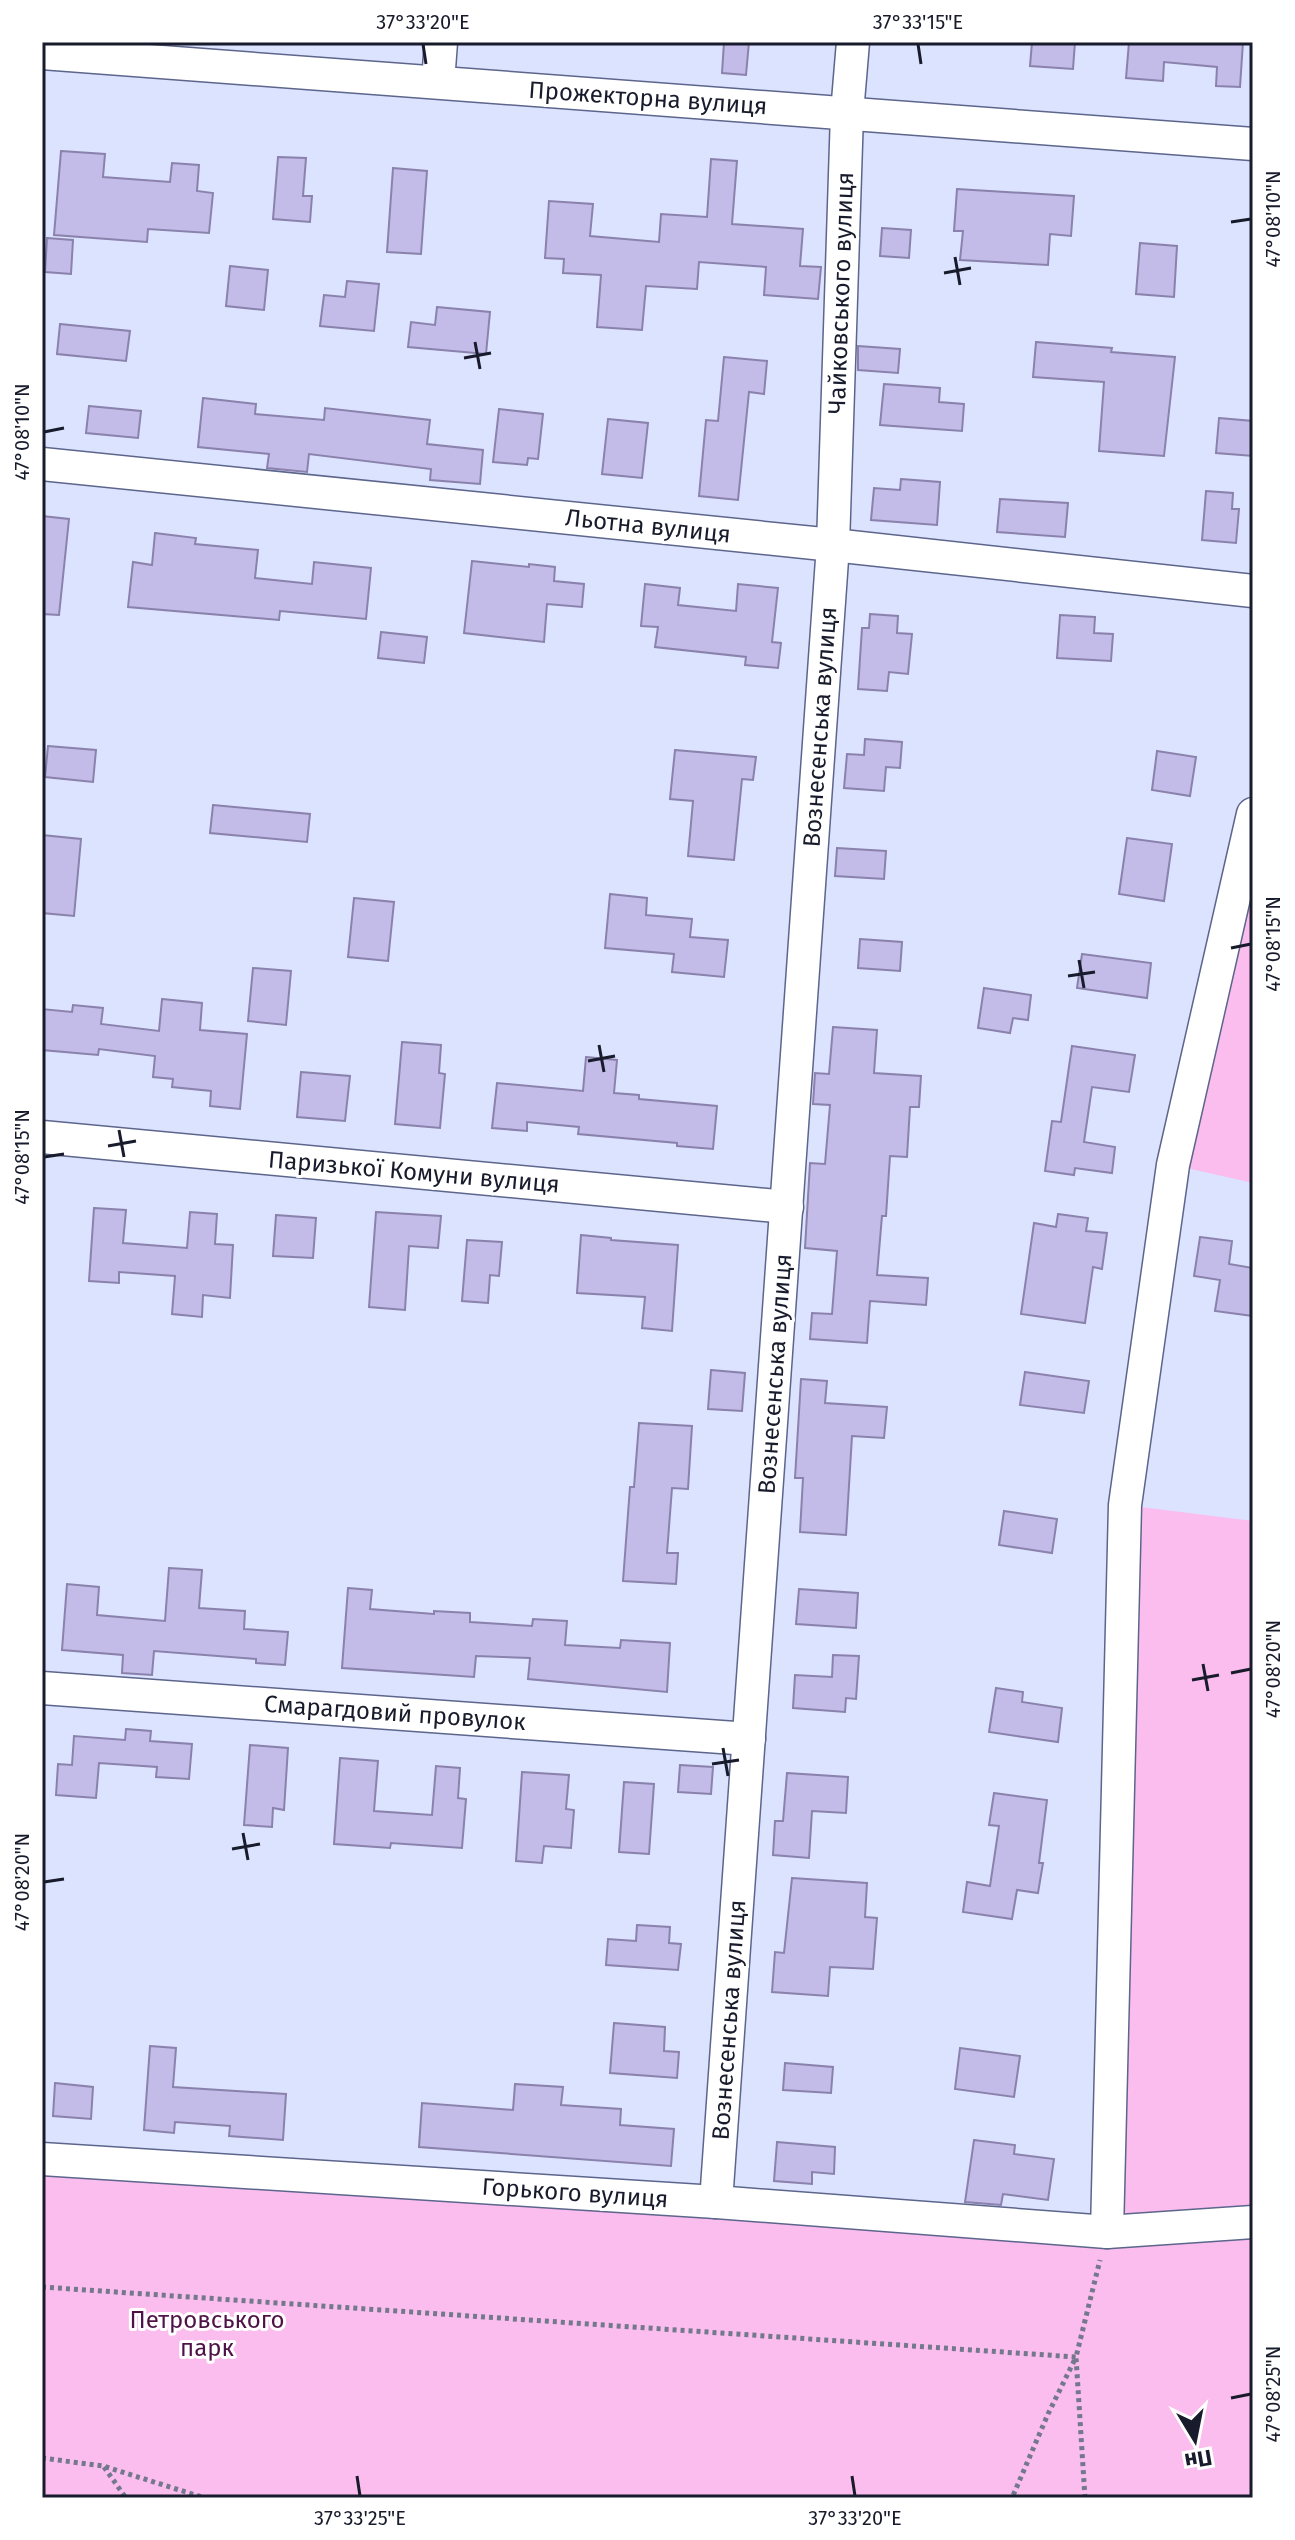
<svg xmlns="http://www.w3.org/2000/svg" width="1295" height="2540" font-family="'Fira Sans',sans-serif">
<rect width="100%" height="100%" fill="#dce3fe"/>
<g fill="#fabdee">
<polygon points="1253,814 1253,1183 1173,1165"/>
<polygon points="1125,1505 1253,1521 1253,2498 42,2498 42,2159 1107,2232"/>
</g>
<g fill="#c3bbe8" stroke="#8a82ac" stroke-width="2">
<polygon points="724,42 749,42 746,75 722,73"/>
<polygon points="1032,42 1075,42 1073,69 1030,66"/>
<polygon points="1129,42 1243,42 1240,87 1216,86 1217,67 1164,62 1163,81 1126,78"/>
<polygon points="61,151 105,154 103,177 170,182 172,163 199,165 197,191 213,193 209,233 148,229 147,242 54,235"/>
<polygon points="278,157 306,158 303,196 312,196 310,222 273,219"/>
<polygon points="711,159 737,161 732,224 803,229 800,266 821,267 818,299 764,295 766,267 699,262 697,289 646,286 642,330 597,327 601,275 563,273 564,259 545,258 549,201 593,204 590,236 659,242 661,214 707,217"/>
<polygon points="393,168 427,171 421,254 387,252"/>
<polygon points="957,189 1074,196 1071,236 1050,234 1048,265 960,260 963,231 954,231"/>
<polygon points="882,228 911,230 909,258 880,256"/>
<polygon points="47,238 73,240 71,274 45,272"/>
<polygon points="1140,243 1177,246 1174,297 1136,294"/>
<polygon points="230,266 268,270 264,310 226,306"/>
<polygon points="347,281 379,284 374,331 320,326 324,295 345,297"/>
<polygon points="437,307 490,312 486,354 408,347 411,322 435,325"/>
<polygon points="60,324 130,331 126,361 57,354"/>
<polygon points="1036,342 1112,348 1111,352 1175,357 1164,456 1099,451 1104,382 1033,377"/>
<polygon points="858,346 900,349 898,373 858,370"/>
<polygon points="724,357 767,361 764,394 749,392 738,500 699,496 706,420 718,421"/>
<polygon points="884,384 940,388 939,402 964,404 962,431 880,425"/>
<polygon points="203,398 256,404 255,414 324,420 325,408 430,420 427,444 483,450 480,484 430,480 431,469 309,454 307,472 267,468 269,454 198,447"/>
<polygon points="89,406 141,411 138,438 86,433"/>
<polygon points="499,409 543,414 538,459 528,458 527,465 493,462"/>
<polygon points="1219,418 1253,421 1253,456 1216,453"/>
<polygon points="608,419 648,423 642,478 602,474"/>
<polygon points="901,479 940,482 937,525 871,520 874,488 900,490"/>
<polygon points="1206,491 1233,493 1232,509 1239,509 1236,543 1202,540"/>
<polygon points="1000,499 1068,503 1065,537 997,532"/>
<polygon points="42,516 69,519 59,615 42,614"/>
<polygon points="155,533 196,538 195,544 258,550 255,578 312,584 314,562 371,568 366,619 280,611 279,620 128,607 133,562 152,565"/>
<polygon points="472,561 529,567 529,564 555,567 554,581 584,584 582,607 547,604 544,642 464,633"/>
<polygon points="645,584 680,588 678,605 736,611 738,584 778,588 772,642 781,643 778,668 745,665 746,657 655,647 658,627 641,626"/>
<polygon points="870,614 898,616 897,633 912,634 908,674 889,672 887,691 858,689 862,628 869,628"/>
<polygon points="1060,615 1095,617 1094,633 1113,634 1111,661 1057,658"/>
<polygon points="381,632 427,637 424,663 378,658"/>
<polygon points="865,739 902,742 900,768 886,767 884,791 844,788 847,754 864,755"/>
<polygon points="48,746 96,750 93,782 45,777"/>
<polygon points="675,750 756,757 753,780 742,779 734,860 688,856 693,801 670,799"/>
<polygon points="1157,751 1196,757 1190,796 1152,790"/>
<polygon points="213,805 310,814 307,842 210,833"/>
<polygon points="42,835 81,839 74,916 42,913"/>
<polygon points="1127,838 1172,844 1164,901 1119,894"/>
<polygon points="837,848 886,851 884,879 835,876"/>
<polygon points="610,894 647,898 646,915 692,919 690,937 728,940 724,977 672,972 674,954 605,948"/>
<polygon points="354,898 394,902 388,961 348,957"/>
<polygon points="860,939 902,942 900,971 858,968"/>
<polygon points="1082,954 1151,963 1147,998 1077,988"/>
<polygon points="253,968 291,971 286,1025 248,1021"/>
<polygon points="984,988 1031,995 1028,1020 1013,1018 1010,1033 978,1028"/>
<polygon points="162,999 202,1003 200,1030 247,1034 240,1109 210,1106 211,1091 172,1087 173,1079 153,1077 155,1056 99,1049 98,1055 42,1050 42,1009 72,1012 73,1005 103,1008 101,1024 159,1031"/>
<polygon points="833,1027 877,1030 874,1073 921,1076 919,1107 910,1107 907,1157 890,1156 886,1216 882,1216 877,1275 928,1278 926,1305 870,1301 867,1343 810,1339 812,1313 832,1314 837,1251 805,1248 810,1163 825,1164 830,1105 813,1104 815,1073 829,1074"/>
<polygon points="402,1042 441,1045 439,1073 445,1074 440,1128 395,1124"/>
<polygon points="1072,1046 1135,1055 1129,1092 1092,1087 1084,1142 1115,1147 1112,1173 1075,1168 1074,1175 1045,1171 1052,1121 1061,1122"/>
<polygon points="586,1057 617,1060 614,1093 639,1095 639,1099 717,1106 713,1149 677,1146 677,1143 578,1134 579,1127 527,1122 527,1131 492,1128 497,1083 583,1091"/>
<polygon points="301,1072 350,1076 345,1121 297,1117"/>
<polygon points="94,1208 126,1210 123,1243 187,1248 190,1212 217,1214 215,1244 233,1245 230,1298 203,1295 202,1317 172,1314 175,1276 119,1272 119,1283 89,1281"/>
<polygon points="376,1212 441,1216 438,1248 409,1246 405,1310 369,1307"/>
<polygon points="1058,1214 1088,1218 1086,1231 1107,1233 1102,1269 1093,1267 1085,1323 1021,1314 1034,1223 1056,1227"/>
<polygon points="276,1215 316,1218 313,1258 273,1256"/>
<polygon points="581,1235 611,1238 611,1240 678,1245 672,1331 642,1328 645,1297 577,1293"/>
<polygon points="1200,1237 1232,1241 1229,1264 1253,1268 1253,1316 1215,1311 1220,1280 1194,1276"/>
<polygon points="467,1240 502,1242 499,1276 490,1275 488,1303 462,1301"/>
<polygon points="711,1370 745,1373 742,1411 708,1409"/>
<polygon points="1025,1372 1089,1381 1084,1413 1020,1405"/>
<polygon points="801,1379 827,1381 825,1403 887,1407 884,1438 852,1436 846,1535 800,1532 803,1478 795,1478"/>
<polygon points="639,1423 692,1426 688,1489 672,1488 667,1553 678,1553 676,1584 623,1581 630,1487 634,1487"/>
<polygon points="1004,1511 1057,1519 1052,1553 999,1545"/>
<polygon points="169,1568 202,1570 199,1608 245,1611 244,1629 288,1632 285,1665 256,1663 256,1659 154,1651 152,1675 122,1673 123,1655 62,1650 67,1584 99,1587 97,1615 165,1621"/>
<polygon points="348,1588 372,1590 370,1609 434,1614 434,1611 470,1613 470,1622 532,1626 533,1619 567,1621 565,1645 620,1648 621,1640 670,1643 667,1692 528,1679 530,1658 476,1656 474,1677 342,1668"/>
<polygon points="799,1589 858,1593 856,1628 796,1624"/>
<polygon points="833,1655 859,1656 856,1699 846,1698 845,1712 793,1708 795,1675 832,1677"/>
<polygon points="996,1688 1023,1692 1022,1702 1062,1708 1058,1742 989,1732"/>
<polygon points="126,1729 151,1731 150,1741 192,1744 189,1779 156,1777 157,1767 99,1763 96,1798 56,1795 58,1764 72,1765 74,1736 125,1740"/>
<polygon points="250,1745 288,1748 284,1810 273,1808 272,1827 244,1825"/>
<polygon points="340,1758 378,1761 374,1811 432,1815 436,1766 460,1768 458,1798 466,1799 462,1848 391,1843 390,1848 334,1844"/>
<polygon points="680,1765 713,1767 711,1794 678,1792"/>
<polygon points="522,1772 569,1775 566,1809 574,1810 571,1848 544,1846 542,1863 516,1861"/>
<polygon points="787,1773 848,1777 846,1813 812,1811 809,1858 773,1855 775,1821 783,1821"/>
<polygon points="624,1782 654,1784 649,1854 619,1852"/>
<polygon points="994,1793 1047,1800 1039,1863 1043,1863 1038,1893 1017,1890 1012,1919 963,1912 967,1882 990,1886 999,1826 989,1825"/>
<polygon points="792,1878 867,1883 865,1917 877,1918 873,1969 830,1967 828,1996 772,1992 775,1952 784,1953"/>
<polygon points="637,1925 670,1927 669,1943 681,1944 678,1970 606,1965 608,1939 636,1941"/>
<polygon points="614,2023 665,2027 664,2051 679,2052 677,2078 610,2073"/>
<polygon points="150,2046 176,2048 173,2087 286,2094 283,2140 229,2136 230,2126 175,2122 174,2133 144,2130"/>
<polygon points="960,2048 1020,2056 1014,2097 955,2089"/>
<polygon points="785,2063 833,2067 831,2093 783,2090"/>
<polygon points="55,2083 93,2087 91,2119 53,2116"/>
<polygon points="515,2084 563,2087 561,2105 621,2109 620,2125 674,2129 671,2166 419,2147 422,2103 513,2110"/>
<polygon points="974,2140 1015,2145 1014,2154 1054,2159 1048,2200 1003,2194 1001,2205 965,2202"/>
<polygon points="777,2142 835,2147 834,2174 812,2172 812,2184 774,2181"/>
</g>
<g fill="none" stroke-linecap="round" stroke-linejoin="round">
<g stroke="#5c658c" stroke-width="35">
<g id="minor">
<polyline points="42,53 1253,144"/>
<polyline points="438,82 441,42"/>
<polyline points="42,464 833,545 1253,591"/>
<polyline points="42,1137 787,1207"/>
<polyline points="42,1688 749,1739"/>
<polyline points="42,2159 716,2202 1107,2232 1253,2222"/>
<polyline points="716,2202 833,545 847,113 853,42"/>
<polyline points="1107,2232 1125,1505 1173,1165 1253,814"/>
</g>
</g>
<g stroke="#73788d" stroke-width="5" stroke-dasharray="4 4" stroke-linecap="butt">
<polyline points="42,2287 1076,2357 1048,2414 1012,2498"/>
<polyline points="42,2458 103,2466 205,2498"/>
<polyline points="104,2467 126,2498"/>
<polyline points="1085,2498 1076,2357 1100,2260"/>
</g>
<use href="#minor" stroke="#fff" stroke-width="32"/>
</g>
<path fill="none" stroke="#181b2b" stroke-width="3" d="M423,44l3,20M918,44l3,20M1231,222l20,-3M955,257l5,28M944,273l27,-5M475,342l5,27M464,358l27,-5M44,432l20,-4M1231,948l20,-4M1079,960l5,28M1068,976l27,-4M599,1045l5,27M588,1061l27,-5M119,1130l5,27M108,1146l28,-5M44,1157l20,-3M1203,1664l5,27M1231,1673l20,-4M1192,1680l27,-5M723,1748l5,28M712,1764l27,-4M243,1833l5,27M232,1849l28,-5M44,1882l20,-3M1231,2398l20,-4M357,2476l3,20M852,2476l3,20"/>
<g text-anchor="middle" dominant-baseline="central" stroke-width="6" stroke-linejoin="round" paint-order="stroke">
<g font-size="24" fill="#181b2b" stroke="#fff">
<text transform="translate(648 98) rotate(4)">Прожекторна вулиця</text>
<text transform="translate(841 293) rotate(-88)">Чайковського вулиця</text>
<text transform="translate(648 526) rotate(6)">Льотна вулиця</text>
<text transform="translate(820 727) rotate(-86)">Вознесенська вулиця</text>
<text transform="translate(414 1172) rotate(5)">Паризької Комуни вулиця</text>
<text transform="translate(775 1374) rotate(-86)">Вознесенська вулиця</text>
<text transform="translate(395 1713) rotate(4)">Смарагдовий провулок</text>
<text transform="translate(729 2020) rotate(-86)">Вознесенська вулиця</text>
<text transform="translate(575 2193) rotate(4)">Горького вулиця</text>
</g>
<g font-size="24" fill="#4f1247" stroke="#fff">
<text x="207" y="2320">Петровського<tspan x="207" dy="28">парк</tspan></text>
</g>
</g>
<rect width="1295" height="2540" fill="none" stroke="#ffffff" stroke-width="88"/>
<g transform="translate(1195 2440) rotate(170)" stroke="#ffffff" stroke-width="6" paint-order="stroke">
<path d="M0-6L14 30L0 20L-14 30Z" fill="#181b2b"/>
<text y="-12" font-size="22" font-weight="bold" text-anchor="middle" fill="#181b2b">Пн</text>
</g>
<rect x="44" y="44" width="1207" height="2452" fill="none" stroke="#181b2b" stroke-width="3"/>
<g font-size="20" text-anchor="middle" fill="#181b2b">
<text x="423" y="29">37°33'20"E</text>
<text x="918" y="29">37°33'15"E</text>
<text transform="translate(1273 219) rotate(-90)" y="7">47°08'10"N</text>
<text transform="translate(22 432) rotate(-90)" y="7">47°08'10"N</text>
<text transform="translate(1273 944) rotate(-90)" y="7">47°08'15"N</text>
<text transform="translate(22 1157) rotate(-90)" y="7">47°08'15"N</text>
<text transform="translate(1273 1669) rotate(-90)" y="7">47°08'20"N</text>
<text transform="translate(22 1882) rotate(-90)" y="7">47°08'20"N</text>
<text transform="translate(1273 2394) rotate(-90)" y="7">47°08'25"N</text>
<text x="360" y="2525">37°33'25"E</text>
<text x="855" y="2525">37°33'20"E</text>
</g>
</svg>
